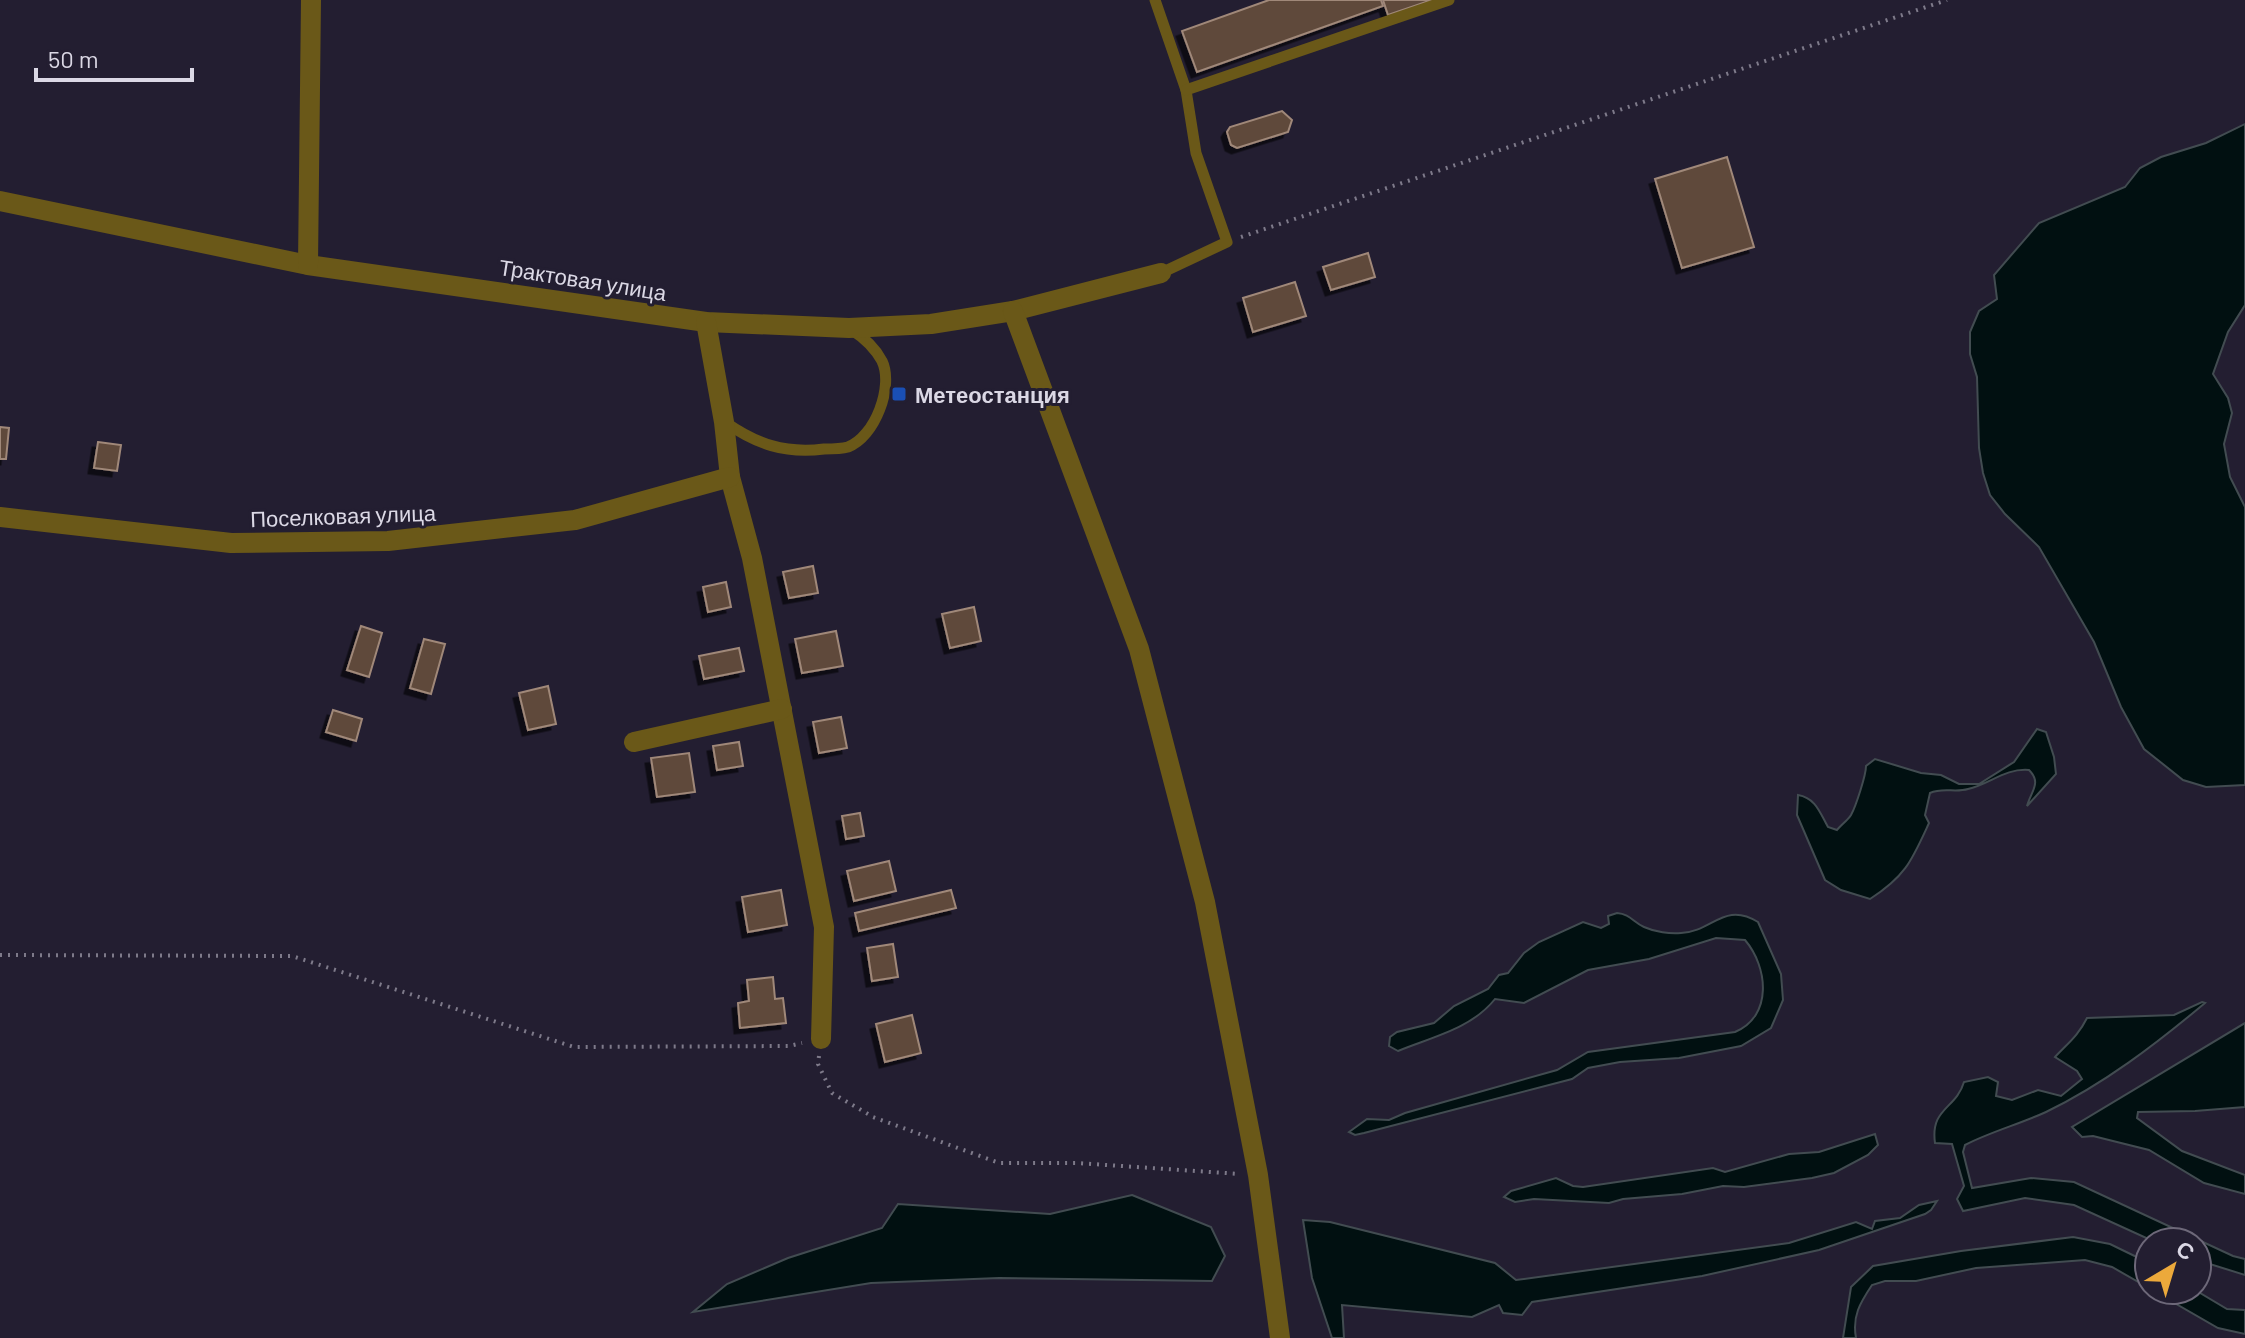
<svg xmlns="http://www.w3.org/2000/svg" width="2245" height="1338" font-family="Barlow,sans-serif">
<defs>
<filter id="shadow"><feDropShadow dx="-5.5" dy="5.5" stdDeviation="0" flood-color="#0009"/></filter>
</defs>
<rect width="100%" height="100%" fill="#231e31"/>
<g fill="#011011" stroke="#424c51" stroke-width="2">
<polygon points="2245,124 2245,305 2228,332 2213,374 2228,398 2232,413 2224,444 2230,477 2245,507 2245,785 2206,787 2183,780 2144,749 2121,707 2094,642 2039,547 2005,514 1990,495 1983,473 1979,448 1977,377 1970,354 1970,332 1979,311 1997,299 1994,275 2039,223 2125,187 2140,168 2161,157 2206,143"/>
<path d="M2037,729l9,3 8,25 2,17 -29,32c4,-15 15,-23 2,-36 -24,-2 -39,14 -61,19 -13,4 -25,-2 -38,4l-5,22 4,8c-17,37 -23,53 -59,76l-29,-9 -16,-10 -28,-65 1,-20c18,3 22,18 30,32l9,3c4,-5 11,-10 14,-15 5,-9 15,-40 15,-49l9,-7 46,14 20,2 18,9h20l35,-22z"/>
<path d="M1617,913c13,1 16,9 27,14 11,5 26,7 37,6 31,-1 43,-32 77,-11l23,52 2,26 -12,28 -30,18 -62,12 -59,4 -32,6 -16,11 -208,54 -9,2 -6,-3 18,-13 22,1 16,-7 152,-43 31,-18 147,-20c38,-16 33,-65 10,-92l-29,-2 -67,21 -61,11 -64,33 -29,-4c-24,30 -63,38 -97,52l-9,-5 1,-9 7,-5 37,-9 20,-17 34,-17 11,-14 9,-2 16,-20 15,-11 44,-20 18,6 8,-4 -1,-8z"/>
<path d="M2202,1002l3,1c-49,41 -101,81 -159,109 -26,12 -56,20 -81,33l-2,7 9,36 59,-10 43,4 159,74 12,3v16l-48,-15v-18h-42l-81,-37 -49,-7 -62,13 -6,-12 7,-13 -12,-42 -17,-1c-5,-35 21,-34 29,-61l24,-5 10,5 -2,14 16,4 26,-10 23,6 21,-17 -5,-8 -22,-14c13,-14 23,-21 32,-39l87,-3z"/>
<polygon points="2245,1023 2245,1107 2195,1111 2138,1112 2137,1118 2182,1151 2245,1175 2245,1194 2204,1183 2149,1150 2093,1136 2082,1137 2072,1127"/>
<polygon points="1875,1134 1878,1145 1868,1155 1834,1173 1812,1178 1744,1187 1723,1186 1682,1194 1623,1199 1609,1203 1534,1199 1515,1202 1504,1197 1511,1191 1556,1178 1573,1186 1583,1187 1713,1168 1725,1172 1789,1154 1819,1152"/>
<polygon points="1132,1195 1211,1227 1225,1256 1212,1281 999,1278 871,1283 693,1312 727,1284 788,1258 882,1228 898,1204 1050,1214"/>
<polygon points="1937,1201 1931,1210 1925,1214 1819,1250 1702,1276 1532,1302 1522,1315 1503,1313 1499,1305 1472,1317 1342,1305 1344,1338 1332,1338 1312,1278 1303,1220 1330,1222 1495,1263 1516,1280 1789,1243 1856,1222 1872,1229 1875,1221 1900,1218 1919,1205"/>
<path d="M2073,1237l37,7 39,19v25l-37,-21 -27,-7 -109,8 -60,13h-31l-13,4c-12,18 -20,31 -16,53h-13l8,-51 22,-21 88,-15z"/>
<polygon points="2152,1290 2195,1290 2227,1309 2245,1310 2245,1334 2218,1328"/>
</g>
<g fill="#5e493b" stroke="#a08879" stroke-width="2" filter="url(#shadow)">
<polygon points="1269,0 1381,0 1383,6 1197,72 1182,31"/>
<polygon points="1383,0 1432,0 1388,15"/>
<polygon points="1282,111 1292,120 1288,132 1237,148 1231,145 1227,132 1230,127"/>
<polygon points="1727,157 1754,247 1682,268 1655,179"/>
<polygon points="1368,253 1375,277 1331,290 1323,267"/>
<polygon points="1295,282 1306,316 1253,332 1243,298"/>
<polygon points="0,427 9,428 6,459 0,459"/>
<polygon points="98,442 121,445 117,471 94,468"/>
<polygon points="813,566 818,593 789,598 783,572"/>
<polygon points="726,582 731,607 708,612 703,587"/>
<polygon points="974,607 981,641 950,648 942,614"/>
<polygon points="361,626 382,633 369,677 347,670"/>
<polygon points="836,631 843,666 802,673 795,639"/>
<polygon points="424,639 445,644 431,694 410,688"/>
<polygon points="739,648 744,671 704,679 699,656"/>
<polygon points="548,686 556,724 528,730 519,693"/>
<polygon points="333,710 362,719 356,741 326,732"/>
<polygon points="841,717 847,748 819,753 813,722"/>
<polygon points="739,742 743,766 717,770 713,746"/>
<polygon points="689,753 695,792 657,797 651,758"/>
<polygon points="860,813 864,836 846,839 842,816"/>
<polygon points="889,861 896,891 854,901 847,871"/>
<polygon points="781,890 787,925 748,932 742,897"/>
<polygon points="951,890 956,908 859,931 855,913"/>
<polygon points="893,944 898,977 872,981 867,948"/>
<polygon points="773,977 775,999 783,998 786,1023 740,1028 738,1003 749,1001 747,980"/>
<polygon points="912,1015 921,1053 885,1062 876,1024"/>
</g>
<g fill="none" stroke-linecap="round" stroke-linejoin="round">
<g stroke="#7e7a8a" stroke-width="4" stroke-dasharray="2 6" stroke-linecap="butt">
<polyline points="1241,237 1947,0"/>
<polyline points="0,955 292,956 574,1047 789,1046 802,1043"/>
<polyline points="819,1056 818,1064 832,1093 873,1117 999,1163 1077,1163 1240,1174"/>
</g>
<g stroke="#6a5818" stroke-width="11">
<polyline points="1155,0 1186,90 1196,153 1227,242 1161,273"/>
<polyline points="1186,90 1449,0"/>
<path d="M725,422c31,22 60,32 99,27 7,0 17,0 24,-2 27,-10 46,-61 34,-86 -7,-13 -19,-24 -30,-31"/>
</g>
<g stroke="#6a5818" stroke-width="20">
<polyline points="0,201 308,265 706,322 849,328 931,324 1013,311 1161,273"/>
<polyline points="308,265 311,0"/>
<polyline points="1013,311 1139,649 1205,902 1258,1175 1280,1338"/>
<polyline points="706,322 724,422 730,477 752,558 824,927 821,1039"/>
<polyline points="0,517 231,543 388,541 575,520 730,477"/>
<polyline points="634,742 782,709"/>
</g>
</g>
<rect fill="#1a4fb4" stroke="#231e31" stroke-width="3" x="891" y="386" width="16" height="16" rx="4"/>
<g text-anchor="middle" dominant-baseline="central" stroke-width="6" stroke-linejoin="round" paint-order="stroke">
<g font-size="22" fill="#dbd8e5" stroke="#231e31">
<text transform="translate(583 279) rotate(9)">Трактовая улица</text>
<text transform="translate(343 515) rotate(-2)">Поселковая улица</text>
</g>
<g font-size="22" font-weight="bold" fill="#dbd8e5" stroke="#231e31" text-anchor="start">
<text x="915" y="394">Метеостанция</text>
</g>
</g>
<g transform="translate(2173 1266) rotate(38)"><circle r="38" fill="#231e31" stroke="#6d6879" stroke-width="2"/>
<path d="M0-6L14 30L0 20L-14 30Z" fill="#eca93b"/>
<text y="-12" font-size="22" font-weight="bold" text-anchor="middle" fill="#dbd8e5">С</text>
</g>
<path d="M36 68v12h156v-12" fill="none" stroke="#dbd8e5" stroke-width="4"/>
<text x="48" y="68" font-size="24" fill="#dbd8e5" stroke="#231e31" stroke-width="6" paint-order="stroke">50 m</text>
</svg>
